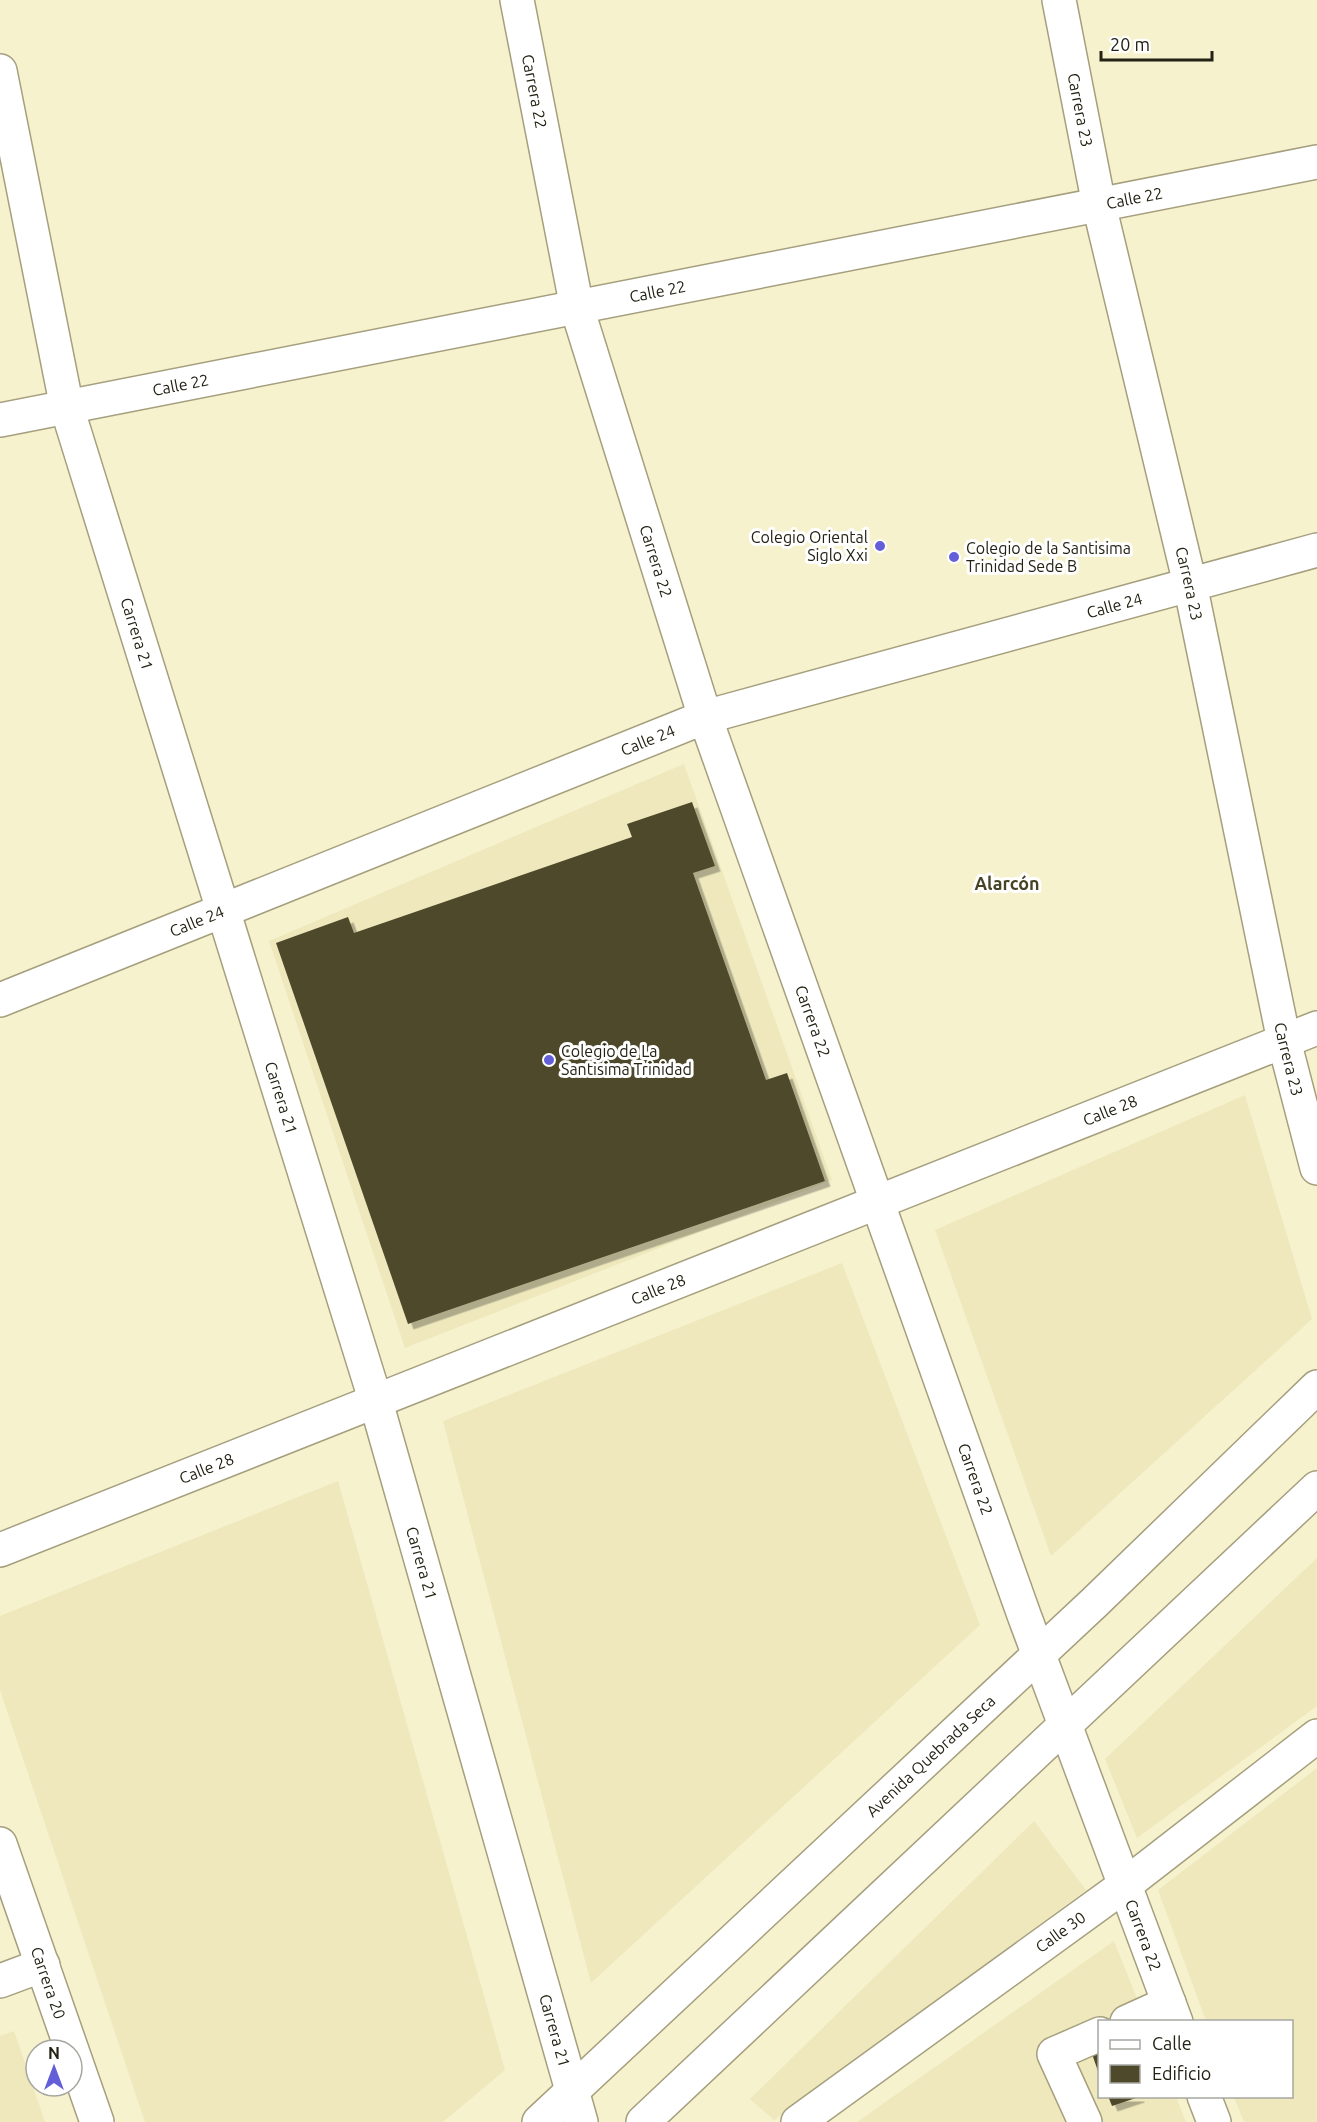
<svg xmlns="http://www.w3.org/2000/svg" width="1317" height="2122" font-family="Ubuntu,sans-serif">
<defs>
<filter id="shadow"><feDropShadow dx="5.5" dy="5.5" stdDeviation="0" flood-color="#0004"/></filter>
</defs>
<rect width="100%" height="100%" fill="#f7f2ce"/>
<g fill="#eee8bc">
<polygon points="684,764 832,1180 405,1348 269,941"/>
<polygon points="1245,1095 1312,1319 1051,1556 935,1230"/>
<polygon points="842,1263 980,1625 591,1983 443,1421"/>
<polygon points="338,1481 505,2070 443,2122 145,2122 0,1690 0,1616"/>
<polygon points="1317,1558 1317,1706 1137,1838 1105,1759"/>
<polygon points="1317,1768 1317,2122 1244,2122 1234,2097 1292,2096 1292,2022 1206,2021 1158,1890"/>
<polygon points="1034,1821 1086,1890 774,2120 750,2099"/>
<polygon points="1114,1941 1146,2021 1100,2022 1100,2096 1176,2097 1186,2122 857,2122"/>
<polygon points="14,2031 45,2122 0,2122 0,2036"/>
</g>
<g fill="#4e492a" filter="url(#shadow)">
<polygon points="692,802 715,866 693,873 766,1080 787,1073 825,1181 408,1324 276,943 348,917 354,933 632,837 627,824"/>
<polygon points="1100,2051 1100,2074 1099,2074 1092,2054"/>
<polygon points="1108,2096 1139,2096 1139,2097 1112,2106"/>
</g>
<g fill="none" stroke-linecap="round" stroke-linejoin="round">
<g stroke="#a59f7e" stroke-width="36">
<g id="minor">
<path id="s1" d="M517,0l60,308 128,409 319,898 152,407"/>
<path id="s2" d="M1059,0l40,205 91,379 94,457 33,127"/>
<path id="s3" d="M0,71l67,337 309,994 205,720"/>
<path id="s4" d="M0,420l1317,-258"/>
<path id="s5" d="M0,1000l705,-283 612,-167"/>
<path id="s6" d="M0,1550l1317,-522"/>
<path id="s7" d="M0,1844l97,278"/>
<polyline points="0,1981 43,1965"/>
<polyline points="1127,2022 1169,2003"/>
<polyline points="1204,2096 1214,2122"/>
<path id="s8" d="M798,2122l327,-237 192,-149"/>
<polyline points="1085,2122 1054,2054 1100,2034"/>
</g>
</g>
<g stroke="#a59f7e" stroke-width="36">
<g id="major">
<path id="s9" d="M539,2122l556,-520 222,-215"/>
<polyline points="643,2122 1317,1488"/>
</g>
</g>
<use href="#minor" stroke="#fff" stroke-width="33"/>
<use href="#major" stroke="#fff" stroke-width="33"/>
</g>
<g fill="#635fd8" stroke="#fff" stroke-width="2">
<circle cx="880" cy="546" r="6"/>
<circle cx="954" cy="557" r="6"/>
<circle cx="549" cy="1060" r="6"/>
</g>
<g text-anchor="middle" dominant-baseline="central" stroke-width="6" stroke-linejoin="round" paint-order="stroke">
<g font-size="16" fill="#242214" stroke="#fff">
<text stroke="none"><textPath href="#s1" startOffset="93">Carrera 22</textPath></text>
<text stroke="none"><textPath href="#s2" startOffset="112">Carrera 23</textPath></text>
<text stroke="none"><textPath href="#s4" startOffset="1156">Calle 22</textPath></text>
<text stroke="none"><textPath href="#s4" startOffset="670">Calle 22</textPath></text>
<text stroke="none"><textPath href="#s4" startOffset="184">Calle 22</textPath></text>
<text stroke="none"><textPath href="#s1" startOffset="579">Carrera 22</textPath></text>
<text stroke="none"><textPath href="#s2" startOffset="598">Carrera 23</textPath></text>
<text stroke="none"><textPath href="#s5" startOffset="1184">Calle 24</textPath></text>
<text stroke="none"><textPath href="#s3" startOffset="580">Carrera 21</textPath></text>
<text stroke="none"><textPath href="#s5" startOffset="698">Calle 24</textPath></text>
<text stroke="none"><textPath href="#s5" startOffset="212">Calle 24</textPath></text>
<text stroke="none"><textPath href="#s1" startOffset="1065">Carrera 22</textPath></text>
<text stroke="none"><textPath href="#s2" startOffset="1084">Carrera 23</textPath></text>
<text stroke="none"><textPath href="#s3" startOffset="1066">Carrera 21</textPath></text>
<text stroke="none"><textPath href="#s6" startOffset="1194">Calle 28</textPath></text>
<text stroke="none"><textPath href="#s6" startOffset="708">Calle 28</textPath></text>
<text stroke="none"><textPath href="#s6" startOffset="222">Calle 28</textPath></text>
<text stroke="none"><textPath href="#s1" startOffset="1551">Carrera 22</textPath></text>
<text stroke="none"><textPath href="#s3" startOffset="1552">Carrera 21</textPath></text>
<text stroke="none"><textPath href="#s9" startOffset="536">Avenida Quebrada Seca</textPath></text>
<text stroke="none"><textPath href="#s8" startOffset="324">Calle 30</textPath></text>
<text stroke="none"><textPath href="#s1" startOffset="2037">Carrera 22</textPath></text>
<text stroke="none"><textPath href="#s7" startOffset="147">Carrera 20</textPath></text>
<text stroke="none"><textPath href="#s3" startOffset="2038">Carrera 21</textPath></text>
</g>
<g font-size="16" fill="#242214" stroke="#fff" text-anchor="start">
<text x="868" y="537" text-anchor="end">Colegio Oriental<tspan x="868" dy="18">Siglo Xxi</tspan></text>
<text x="966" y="548">Colegio de la Santisima<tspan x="966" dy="18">Trinidad Sede B</tspan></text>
<text x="561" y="1051">Colegio de La<tspan x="561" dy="18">Santisima Trinidad</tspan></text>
</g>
<g font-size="18" font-weight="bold" fill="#474223" stroke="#fff">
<text x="1007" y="883">Alarcón</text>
</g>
</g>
<rect x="1098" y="2020" width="195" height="78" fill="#ffffff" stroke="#a7a7a1" stroke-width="1.5"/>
<rect x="1110" y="2040" width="30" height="9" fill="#ffffff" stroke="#a7a7a1" stroke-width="1.5"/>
<text x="1152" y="2050" font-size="18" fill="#242214">Calle</text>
<rect x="1110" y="2065" width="30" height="18" fill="#4e492a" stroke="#a7a7a1" stroke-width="1.5"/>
<text x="1152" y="2080" font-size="18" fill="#242214">Edificio</text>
<g transform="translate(54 2068)"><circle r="28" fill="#ffffff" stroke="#a7a7a1" stroke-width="1.5"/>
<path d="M0-4.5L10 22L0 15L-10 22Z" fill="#635fd8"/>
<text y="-9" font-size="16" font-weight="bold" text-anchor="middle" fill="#242214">N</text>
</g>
<path d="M1101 51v9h111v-9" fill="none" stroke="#242214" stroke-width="3"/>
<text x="1110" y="51" font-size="18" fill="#242214" stroke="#ffffff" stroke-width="4.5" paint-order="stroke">20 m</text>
</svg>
